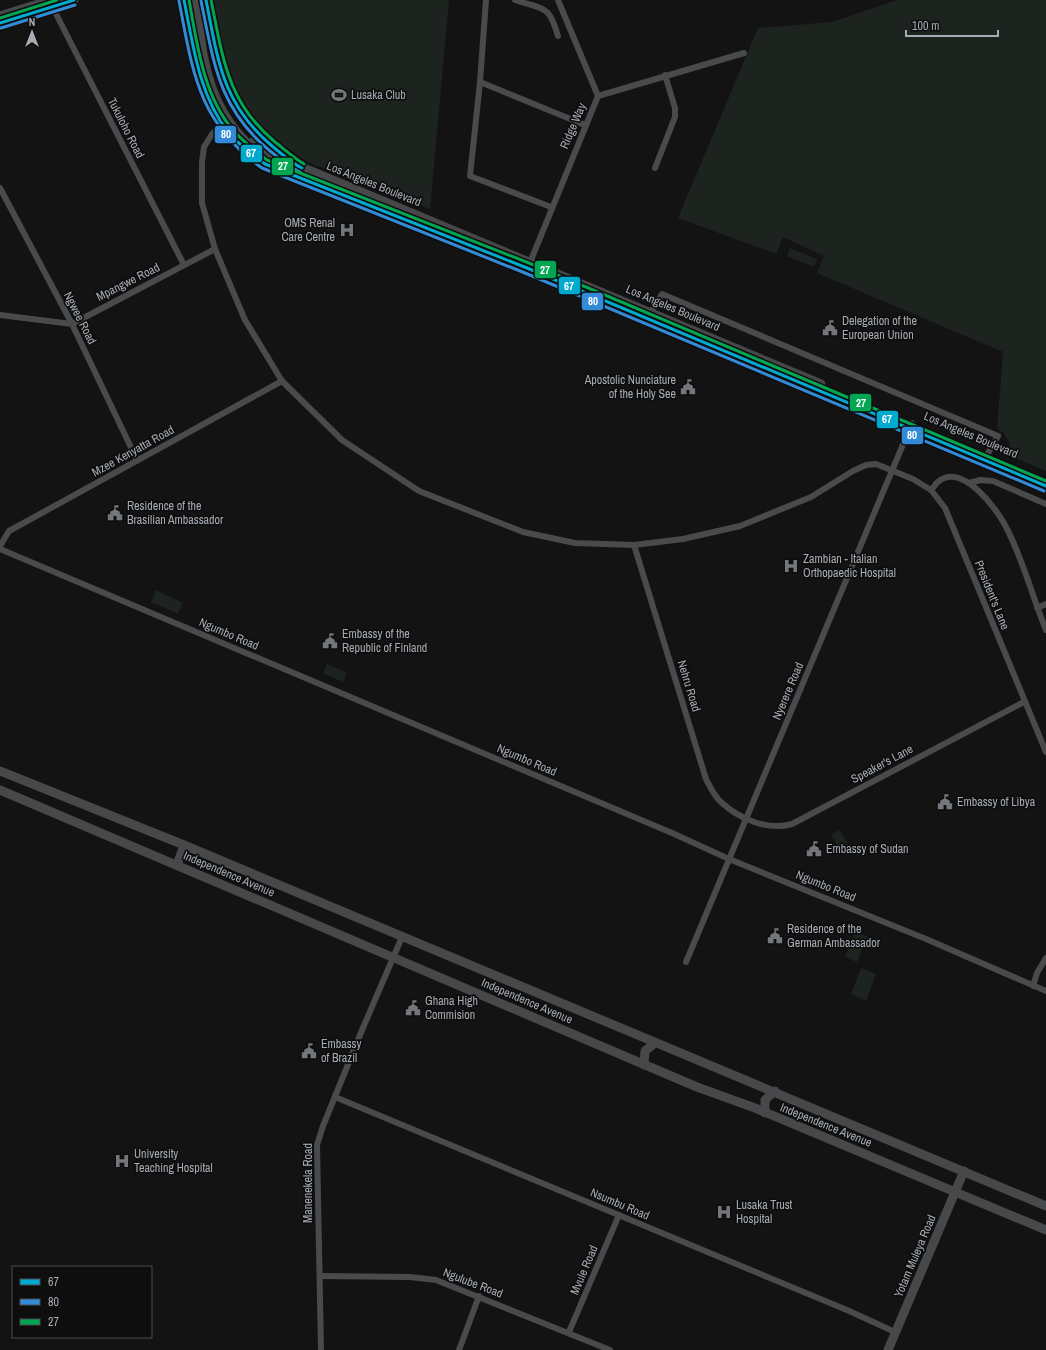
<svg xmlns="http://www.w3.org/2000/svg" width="1046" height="1350" font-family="'Archivo Narrow',sans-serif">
<rect width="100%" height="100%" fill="#131314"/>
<g fill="#1d231e">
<polygon points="209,0 449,0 430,209 307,162 253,123 222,67"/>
<polygon points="897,0 1046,0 1046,471 1004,453 1010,444 1004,433 997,429 1003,352 817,273 824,256 783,237 776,254 678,218 758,28 832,22"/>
<polygon points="790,248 817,259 814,267 787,256"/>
<polygon points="156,590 183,603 178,614 151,602"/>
<polygon points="327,664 347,673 343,682 323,673"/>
<polygon points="840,830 850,848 841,853 831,834"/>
<polygon points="855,932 868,937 857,962 845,957"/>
<polygon points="861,968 876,974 866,1001 851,994"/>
</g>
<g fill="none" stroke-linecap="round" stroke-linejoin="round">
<g stroke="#484a4c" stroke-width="6">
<polyline points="486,0 480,82 470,176 551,207"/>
<path d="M515,0c30,10 34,5 43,36"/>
<polyline points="51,4 184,265"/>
<polyline points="480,82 585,125"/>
<polyline points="598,96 744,53"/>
<polyline points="222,124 212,134 204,147 202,162 202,203 215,249 245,320 282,381 342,440 419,491 523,532 575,543 634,545 683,539 740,526 811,497 853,471 866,465 876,464 913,479 931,490 945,508 1046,752"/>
<polyline points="655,168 675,117 675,108 665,75"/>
<polyline points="0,188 72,324 137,460"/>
<polyline points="529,265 598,96 558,0"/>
<polyline points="651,312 662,294 998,436 984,460"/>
<polyline points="0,315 72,324 215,249"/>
<polyline points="969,483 980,480 993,481 1046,504"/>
<path d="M931,490c3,-3 5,-7 8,-9 24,-18 58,28 67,46 17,32 26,69 40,103"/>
<path d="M634,545l72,234c4,8 8,17 15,23 18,17 47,29 71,22l232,-122"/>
<polyline points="0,546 9,531 282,381"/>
<polyline points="0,549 672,833 729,859 926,939 1046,991"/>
<polyline points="1037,608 1046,604"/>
<polyline points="686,962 912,423"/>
<polyline points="1033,986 1037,973 1046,958"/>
<polyline points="335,1097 847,1310 895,1332"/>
<polyline points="320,1276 410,1277 436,1280 610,1350"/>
<polyline points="569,1332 619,1215"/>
<polyline points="321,1350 317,1145 323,1126 362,1030 402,937"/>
<polyline points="459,1350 479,1296"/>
</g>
<g stroke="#46484a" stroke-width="9">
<path d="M184,0c13,65 19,127 81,164l262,104 519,218"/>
<path d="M194,0c5,17 6,37 9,54 8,44 26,79 63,104"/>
<path d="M206,0c8,38 13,80 34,114 13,21 38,38 59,52l522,218"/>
<polyline points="0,16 51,0"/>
<polyline points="0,23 74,0"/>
<polyline points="254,141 262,148 282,158"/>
<polyline points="0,771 184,845 1046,1206"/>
<polyline points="0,790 697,1087 755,1108 1046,1230"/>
<polyline points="177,865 184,845"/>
<polyline points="644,1065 645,1051 655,1043"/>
<polyline points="765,1113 765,1100 775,1091"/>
<polyline points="888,1350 964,1171"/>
</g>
<g stroke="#0e0e0f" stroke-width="6">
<g id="bus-1">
<path d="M184,0c9,45 15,95 44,132 11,13 24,22 37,32l262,104 519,218"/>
<path d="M206,0c12,60 16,104 66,146 10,8 19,17 30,22"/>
<polyline points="0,23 74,0"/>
</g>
</g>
<g stroke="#0e0e0f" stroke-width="6">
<g id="bus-2">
<path d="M179,1c14,72 19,121 83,167l263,105 519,218"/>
<path d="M201,1c13,62 17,107 69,150 9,7 19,16 30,21"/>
<polyline points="1,28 75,5"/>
</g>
</g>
<g stroke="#0e0e0f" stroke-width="6">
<g id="bus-3">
<path d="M189,0c8,43 14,95 44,130 10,12 22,20 34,30l262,103 517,218"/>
<path d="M211,0c12,58 16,102 64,142 9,7 19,16 29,22"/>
<polyline points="0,18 57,0"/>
</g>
</g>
<use href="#bus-1" stroke="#00a9ce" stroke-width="3"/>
<use href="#bus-2" stroke="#338bd7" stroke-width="3"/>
<use href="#bus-3" stroke="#00a651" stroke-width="3"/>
</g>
<defs>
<g id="stadium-bare" transform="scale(1.2)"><path d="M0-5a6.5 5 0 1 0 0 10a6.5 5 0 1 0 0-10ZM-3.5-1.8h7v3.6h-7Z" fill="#73767b" stroke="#0e0e0f" stroke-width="2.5" paint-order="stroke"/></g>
<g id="hospital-bare" transform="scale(1.2)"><path d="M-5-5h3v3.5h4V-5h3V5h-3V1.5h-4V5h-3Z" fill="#73767b" stroke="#0e0e0f" stroke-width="2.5" paint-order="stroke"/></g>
<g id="civic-bare" transform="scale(1.2)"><path d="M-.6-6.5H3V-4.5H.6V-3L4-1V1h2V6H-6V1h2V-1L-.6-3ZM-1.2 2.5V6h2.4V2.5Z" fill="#73767b" stroke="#0e0e0f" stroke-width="2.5" paint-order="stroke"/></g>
</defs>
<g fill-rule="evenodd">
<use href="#stadium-bare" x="339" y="95"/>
<use href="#hospital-bare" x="347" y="230"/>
<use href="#civic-bare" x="830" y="328"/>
<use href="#civic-bare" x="688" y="387"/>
<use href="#civic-bare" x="115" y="513"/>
<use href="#hospital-bare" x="791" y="566"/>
<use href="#civic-bare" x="330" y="641"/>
<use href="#civic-bare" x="945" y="802"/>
<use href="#civic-bare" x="814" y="849"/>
<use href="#civic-bare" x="775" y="936"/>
<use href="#civic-bare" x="413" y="1008"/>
<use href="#civic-bare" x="309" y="1051"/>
<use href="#hospital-bare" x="122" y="1161"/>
<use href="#hospital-bare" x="724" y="1212"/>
</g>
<g text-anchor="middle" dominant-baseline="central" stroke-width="3.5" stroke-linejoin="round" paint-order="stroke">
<g font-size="12" fill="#a6acb3" stroke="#0e0e0f" text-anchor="start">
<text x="351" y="95">Lusaka Club</text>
<text x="335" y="223" text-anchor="end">OMS Renal<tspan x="335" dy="14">Care Centre</tspan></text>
<text x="842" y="321">Delegation of the<tspan x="842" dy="14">European Union</tspan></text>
<text x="676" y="380" text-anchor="end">Apostolic Nunciature<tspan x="676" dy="14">of the Holy See</tspan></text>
<text x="127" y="506">Residence of the<tspan x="127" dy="14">Brasilian Ambassador</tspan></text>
<text x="803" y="559">Zambian - Italian<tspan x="803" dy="14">Orthopaedic Hospital</tspan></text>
<text x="342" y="634">Embassy of the<tspan x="342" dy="14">Republic of Finland</tspan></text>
<text x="957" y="802">Embassy of Libya</text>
<text x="826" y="849">Embassy of Sudan</text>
<text x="787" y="929">Residence of the<tspan x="787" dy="14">German Ambassador</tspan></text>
<text x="425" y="1001">Ghana High<tspan x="425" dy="14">Commision</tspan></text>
<text x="321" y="1044">Embassy<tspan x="321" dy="14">of Brazil</tspan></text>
<text x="134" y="1154">University<tspan x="134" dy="14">Teaching Hospital</tspan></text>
<text x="736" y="1205">Lusaka Trust<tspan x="736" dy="14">Hospital</tspan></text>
</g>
<g font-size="12" fill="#a6acb3" stroke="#0e0e0f">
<text transform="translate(573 126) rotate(-67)">Ridge Way</text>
<text transform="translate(126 128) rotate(63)">Tukuloho Road</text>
<text transform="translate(374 184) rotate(22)">Los Angeles Boulevard</text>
<text transform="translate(128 282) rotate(-27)">Mpangwe Road</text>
<text transform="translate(673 308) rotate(23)">Los Angeles Boulevard</text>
<text transform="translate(80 318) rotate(63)">Ngwee Road</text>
<text transform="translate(971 435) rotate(23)">Los Angeles Boulevard</text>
<text transform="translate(133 451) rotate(-29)">Mzee Kenyatta Road</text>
<text transform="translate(992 595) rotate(68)">President's Lane</text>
<text transform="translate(229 634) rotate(23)">Ngumbo Road</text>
<text transform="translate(689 686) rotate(73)">Nehru Road</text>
<text transform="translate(788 691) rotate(-67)">Nyerere Road</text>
<text transform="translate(527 760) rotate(23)">Ngumbo Road</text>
<text transform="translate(882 764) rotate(-28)">Speaker's Lane</text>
<text transform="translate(229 874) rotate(23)">Independence Avenue</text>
<text transform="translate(826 886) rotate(22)">Ngumbo Road</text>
<text transform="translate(527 1001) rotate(23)">Independence Avenue</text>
<text transform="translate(826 1125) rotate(22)">Independence Avenue</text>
<text transform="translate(308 1183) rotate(-90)">Manenekela Road</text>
<text transform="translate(620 1204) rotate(23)">Nsumbu Road</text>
<text transform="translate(915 1256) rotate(-67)">Yotam Muleya Road</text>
<text transform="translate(584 1270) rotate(-67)">Mvule Road</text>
<text transform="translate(473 1283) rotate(21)">Ngulube Road</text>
</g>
</g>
<g stroke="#0e0e0f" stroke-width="1.5">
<rect x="214" y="125" width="23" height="19" rx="4" fill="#338bd7"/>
<rect x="240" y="144" width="23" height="19" rx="4" fill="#00a9ce"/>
<rect x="271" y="157" width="23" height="19" rx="4" fill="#00a651"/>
<rect x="534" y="260" width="23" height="19" rx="4" fill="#00a651"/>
<rect x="558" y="276" width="23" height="19" rx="4" fill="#00a9ce"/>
<rect x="581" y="292" width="23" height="19" rx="4" fill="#338bd7"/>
<rect x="849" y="393" width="23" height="19" rx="4" fill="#00a651"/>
<rect x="876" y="410" width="23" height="19" rx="4" fill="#00a9ce"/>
<rect x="901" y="426" width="23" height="19" rx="4" fill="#338bd7"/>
</g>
<g font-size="11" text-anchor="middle" font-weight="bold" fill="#fff">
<text x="226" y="138">80</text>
<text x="251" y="157">67</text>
<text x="283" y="170">27</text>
<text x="545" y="274">27</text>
<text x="569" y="290">67</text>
<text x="593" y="305">80</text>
<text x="861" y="407">27</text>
<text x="887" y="423">67</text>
<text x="912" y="439">80</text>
</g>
<rect x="12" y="1266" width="140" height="72" fill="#0e0e0f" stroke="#4b4d51"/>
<rect x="20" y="1279" width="20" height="6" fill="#00a9ce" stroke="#4b4d51"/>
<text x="48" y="1286" font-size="12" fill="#a6acb3">67</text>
<rect x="20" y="1299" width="20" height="6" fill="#338bd7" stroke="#4b4d51"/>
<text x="48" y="1306" font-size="12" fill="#a6acb3">80</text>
<rect x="20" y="1319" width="20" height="6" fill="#00a651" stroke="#4b4d51"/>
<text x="48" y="1326" font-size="12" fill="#a6acb3">27</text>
<g transform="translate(32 32)" stroke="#0e0e0f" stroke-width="3" paint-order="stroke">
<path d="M0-3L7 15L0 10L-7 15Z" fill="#a6acb3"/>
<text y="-6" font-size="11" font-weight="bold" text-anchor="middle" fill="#a6acb3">N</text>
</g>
<path d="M906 30v6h92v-6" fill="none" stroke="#a6acb3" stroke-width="2"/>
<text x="912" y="30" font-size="12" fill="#a6acb3" stroke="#0e0e0f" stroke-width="3" paint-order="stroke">100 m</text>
</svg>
